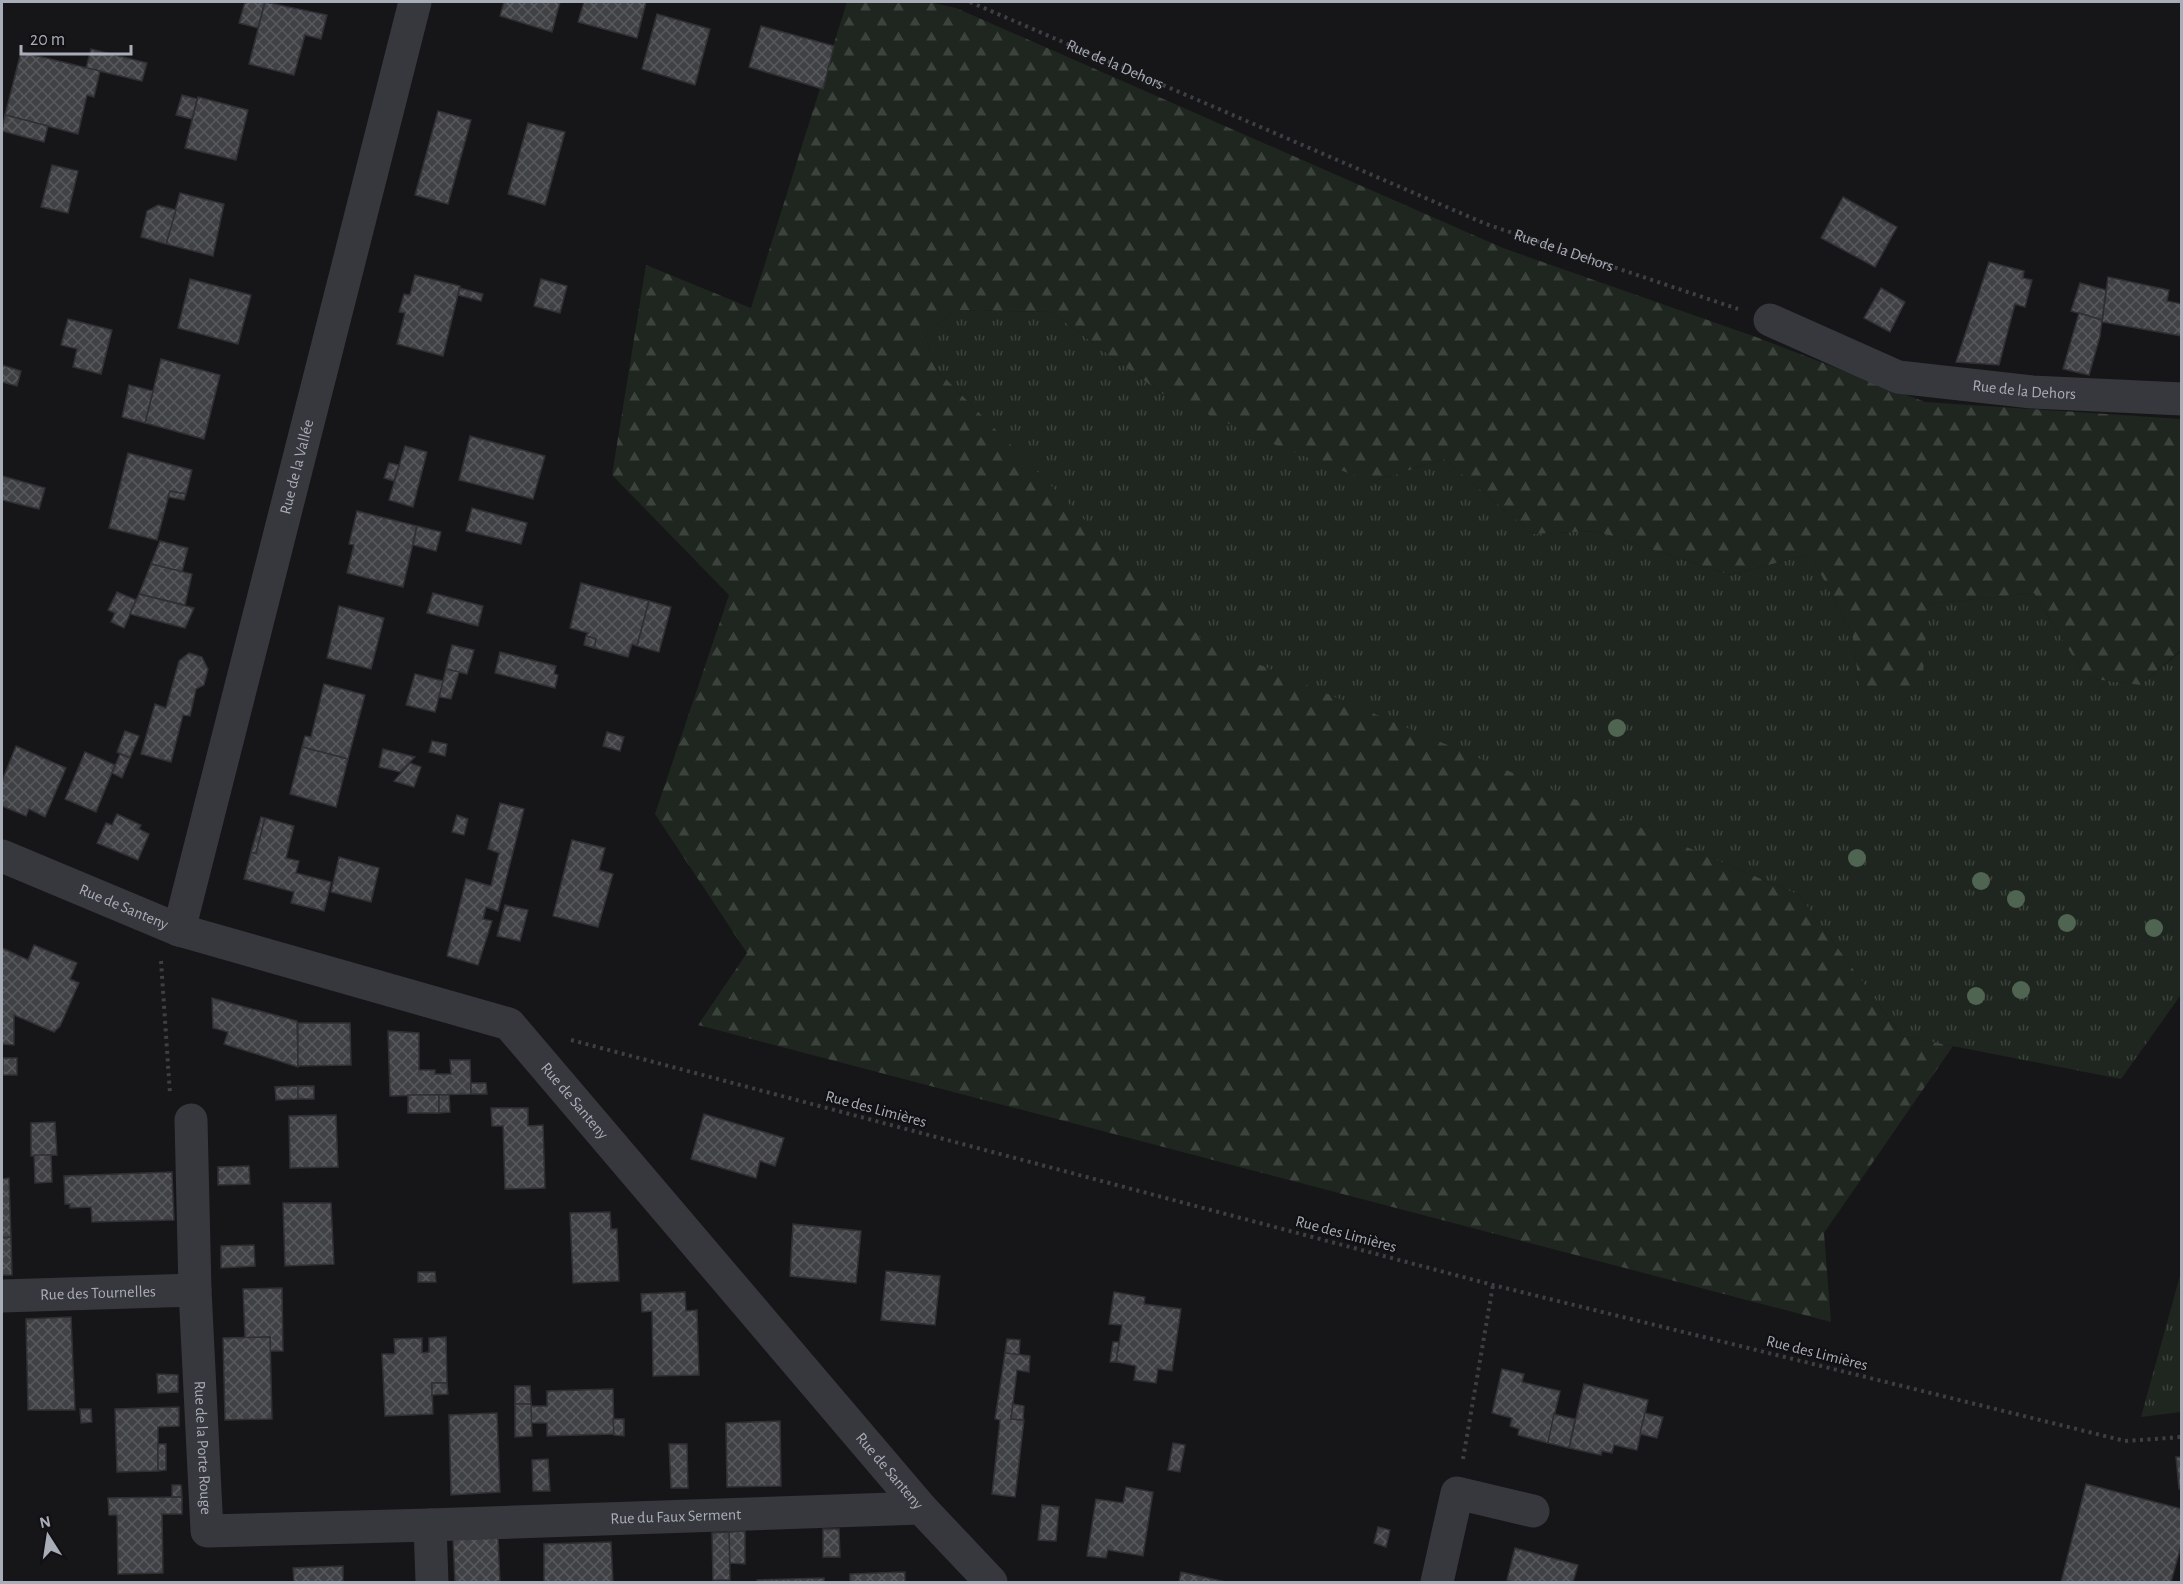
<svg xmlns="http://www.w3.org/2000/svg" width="2183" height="1584" font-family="'Alegreya Sans',sans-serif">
<defs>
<pattern id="grass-tufts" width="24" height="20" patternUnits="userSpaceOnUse" patternTransform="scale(1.5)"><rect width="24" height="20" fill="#1e261f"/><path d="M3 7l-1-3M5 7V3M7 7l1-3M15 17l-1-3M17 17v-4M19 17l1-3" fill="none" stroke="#3c433d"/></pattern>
<pattern id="forest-firs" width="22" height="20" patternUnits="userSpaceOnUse" patternTransform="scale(1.5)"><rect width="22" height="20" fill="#1e261f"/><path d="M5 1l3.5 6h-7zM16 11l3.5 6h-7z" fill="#3c433d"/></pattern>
<pattern id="building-cross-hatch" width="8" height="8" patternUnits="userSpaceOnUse" patternTransform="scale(1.5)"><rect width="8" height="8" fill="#404145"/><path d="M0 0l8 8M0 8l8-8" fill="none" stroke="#595a5e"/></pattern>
</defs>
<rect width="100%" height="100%" fill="#161618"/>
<g fill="url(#grass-tufts)">
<polygon points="954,310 1051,312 1161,393 1372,482 1444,459 1533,534 1596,531 1730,575 1810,554 1852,633 1860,690 1922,688 1927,604 2034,593 2086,678 2140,685 2181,651 2181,996 2180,996 2121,1079 1902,1036 1799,895 1204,642 936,369 925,335"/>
<polygon points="2181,1272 2181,1412 2141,1417"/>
</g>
<polygon fill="url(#forest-firs)" points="847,2 930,2 956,8 1503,248 1756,337 1925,402 2181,419 2181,650 2140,685 2086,678 2034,593 1928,604 1922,689 1860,691 1852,633 1810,554 1730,575 1596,531 1533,534 1444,459 1372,482 1280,447 1161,393 1051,312 954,310 925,335 936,369 1204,641 1799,895 1902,1036 1953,1046 1824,1233 1831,1322 698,1025 747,953 655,814 729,595 612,475 646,265 751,308"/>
<g fill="url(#building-cross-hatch)" stroke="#303034" stroke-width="1.5">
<polygon points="245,2 265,2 258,28 239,23"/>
<polygon points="265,2 327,15 321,39 305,35 294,75 249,64"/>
<polygon points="504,2 560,2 552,32 500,16"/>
<polygon points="584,2 646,2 637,38 578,22"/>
<polygon points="657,14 710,29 695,85 642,69"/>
<polygon points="761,26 834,46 823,89 749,67"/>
<polygon points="91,49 147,63 142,81 86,68"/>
<polygon points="21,52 100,71 94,97 87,95 78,134 5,115"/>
<polygon points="182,95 197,99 192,119 176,115"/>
<polygon points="198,97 248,110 236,160 185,148"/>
<polygon points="438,111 471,120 448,204 415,195"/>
<polygon points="5,115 48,126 44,142 2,131"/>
<polygon points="528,123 565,132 545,205 508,194"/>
<polygon points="52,165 78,171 68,213 41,207"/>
<polygon points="180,193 224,204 213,256 166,244"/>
<polygon points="1843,197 1897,227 1875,267 1821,238"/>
<polygon points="158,205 176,210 166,244 141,237 147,211"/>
<polygon points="1989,262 2024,271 2023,278 2032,280 2025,307 2015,304 1999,365 1956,362"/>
<polygon points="415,275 460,286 443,356 397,344 405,313 399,312 404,294 410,295"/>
<polygon points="2108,277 2169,290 2167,301 2182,304 2182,336 2102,322"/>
<polygon points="190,279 251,295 238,344 178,328"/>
<polygon points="541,279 567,286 560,313 534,306"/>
<polygon points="2080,283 2106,290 2102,320 2071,311"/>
<polygon points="460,288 483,294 481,301 458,295"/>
<polygon points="1881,288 1905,302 1890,332 1864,318"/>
<polygon points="2079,313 2102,320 2100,336 2089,375 2063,369"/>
<polygon points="68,319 112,330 101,374 73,367 77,349 61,345"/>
<polygon points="161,359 220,375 204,439 145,423"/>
<polygon points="2,365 21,371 17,386 2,382"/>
<polygon points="129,385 153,391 145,423 122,417"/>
<polygon points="470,436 545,456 533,499 459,480"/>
<polygon points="405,446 427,452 413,507 389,500"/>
<polygon points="128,453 192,470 186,494 170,491 157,540 109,528"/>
<polygon points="389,463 399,465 394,481 384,478"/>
<polygon points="2,476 45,488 39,509 2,500"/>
<polygon points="170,491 186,494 184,500 168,497"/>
<polygon points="472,508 527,523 521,544 466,531"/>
<polygon points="357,511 417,526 403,587 347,573 354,545 349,544"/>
<polygon points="417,526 441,532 436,551 413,545"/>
<polygon points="160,541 188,548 182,572 151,564"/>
<polygon points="151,564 192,574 185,605 139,594"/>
<polygon points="581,583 649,601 637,646 632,644 628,657 594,648 596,639 586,636 588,633 570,628"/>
<polygon points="117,592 136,600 124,628 111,622 115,613 108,610"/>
<polygon points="433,593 483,606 478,626 427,613"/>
<polygon points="139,594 194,608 185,628 130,614"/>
<polygon points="649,601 671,607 659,652 637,646"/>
<polygon points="339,606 384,618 371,669 327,658"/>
<polygon points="586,636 596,639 594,648 584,645"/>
<polygon points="452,645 474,650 467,674 446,669"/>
<polygon points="500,652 556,666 554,674 558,675 555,688 495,673"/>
<polygon points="189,653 202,657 208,669 204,685 196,689 190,716 183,715 171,762 141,754 155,704 166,708 179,661"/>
<polygon points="446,669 459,672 451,699 439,697"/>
<polygon points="415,674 443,681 435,712 406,705"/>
<polygon points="324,684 365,695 348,759 302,747 305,736 311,737"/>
<polygon points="125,731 139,736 130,758 117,752"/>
<polygon points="607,732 624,737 620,751 603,746"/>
<polygon points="432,741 447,744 445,756 429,752"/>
<polygon points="16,746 66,768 45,817 29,809 26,816 2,806 2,781"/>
<polygon points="302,747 348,759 336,807 290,794"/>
<polygon points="383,749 415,757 400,772 379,767"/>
<polygon points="85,752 115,765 96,812 65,799"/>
<polygon points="120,754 130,758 122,778 112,773"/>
<polygon points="410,763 421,767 414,787 394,781"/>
<polygon points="500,803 524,809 498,911 486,907 483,919 492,921 478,965 447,956 466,879 491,886 499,853 488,849"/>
<polygon points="117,814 141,825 139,829 149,834 138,860 97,843 106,823 112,825"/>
<polygon points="457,815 468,819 464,835 452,832"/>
<polygon points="261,817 265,818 256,854 251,852"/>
<polygon points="265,818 294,826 286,858 299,861 296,873 331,882 324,911 291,903 294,892 244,879 251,852 256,854"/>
<polygon points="572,840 605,848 599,870 613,874 598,927 553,916"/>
<polygon points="339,857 379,868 371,902 331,892"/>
<polygon points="505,905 528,910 520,941 497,936"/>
<polygon points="34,945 77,963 70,979 79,983 60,1026 54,1032 14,1015 14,1045 2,1044 2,948 28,960"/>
<polygon points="212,998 297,1021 298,1067 224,1044 228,1032 213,1028"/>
<polygon points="298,1023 350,1023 351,1065 298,1066"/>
<polygon points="388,1031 419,1033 419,1070 435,1070 435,1074 451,1074 450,1060 470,1060 471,1094 390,1096"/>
<rect x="3" y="1058" width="14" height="17"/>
<polygon points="471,1083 486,1083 487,1094 471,1094"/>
<polygon points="298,1086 298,1099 276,1100 275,1087"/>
<rect x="298" y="1086" width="16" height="13"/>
<rect x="408" y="1095" width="31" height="18"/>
<polygon points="439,1095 449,1095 450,1112 439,1113"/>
<polygon points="491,1108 528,1108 528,1126 543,1125 545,1188 505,1189 503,1126 492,1126"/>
<polygon points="704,1114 784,1138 775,1166 760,1161 756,1178 691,1159"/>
<polygon points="336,1115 338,1167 290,1168 289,1116"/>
<polygon points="55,1122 57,1155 31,1156 31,1123"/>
<polygon points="34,1155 51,1155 52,1182 35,1183"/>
<polygon points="249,1166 250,1184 218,1185 218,1167"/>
<polygon points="172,1172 174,1220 92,1222 91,1207 70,1208 70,1204 65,1204 64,1176"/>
<polygon points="9,1178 11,1237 2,1238 2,1179"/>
<polygon points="2,1200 2,1238 11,1237 12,1275 2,1275"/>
<polygon points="283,1203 331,1203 334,1264 285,1266"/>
<polygon points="610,1212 611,1229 617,1229 619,1281 573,1283 570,1213"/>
<polygon points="793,1224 861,1231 856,1283 790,1276"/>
<polygon points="254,1245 255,1266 221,1268 221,1246"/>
<polygon points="886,1271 940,1276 935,1325 881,1320"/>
<polygon points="418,1272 435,1272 436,1282 418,1282"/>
<polygon points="282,1288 283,1351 270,1351 270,1337 245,1338 243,1289"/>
<polygon points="685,1292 686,1311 697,1310 699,1375 653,1376 652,1311 642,1312 641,1294"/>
<polygon points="1114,1292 1145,1297 1144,1304 1181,1309 1172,1371 1158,1369 1156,1383 1134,1380 1136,1366 1116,1362 1122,1325 1109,1324"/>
<polygon points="71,1317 75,1410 28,1410 26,1319"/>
<polygon points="270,1337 272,1419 225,1420 223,1338"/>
<polygon points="446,1337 447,1383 432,1383 433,1414 385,1416 382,1354 395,1354 394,1339 422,1338 422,1353 429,1352 429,1338"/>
<polygon points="1007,1339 1020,1340 1019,1355 1005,1353"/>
<polygon points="1113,1342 1119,1342 1116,1362 1110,1362"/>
<polygon points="1005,1353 1030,1356 1029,1372 1017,1370 1011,1419 1024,1420 1015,1497 992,1494 1000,1420 995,1419"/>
<polygon points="1502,1369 1524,1374 1522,1382 1560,1391 1548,1443 1518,1435 1519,1429 1510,1426 1512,1418 1492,1413"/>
<polygon points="157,1374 178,1375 178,1392 158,1393"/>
<polygon points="432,1383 447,1383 448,1394 432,1395"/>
<polygon points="1584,1384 1648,1400 1637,1450 1614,1445 1612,1453 1602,1451 1601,1455 1569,1448"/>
<polygon points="515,1386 530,1386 531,1404 515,1404"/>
<polygon points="613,1389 614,1434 547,1436 547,1423 531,1423 530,1406 547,1406 547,1391"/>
<polygon points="515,1404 531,1404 532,1436 515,1437"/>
<polygon points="1013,1404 1024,1406 1023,1420 1011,1419"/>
<polygon points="179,1407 179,1426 158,1427 158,1471 117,1472 115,1409"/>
<polygon points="80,1409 91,1409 92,1422 81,1423"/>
<polygon points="497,1413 500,1492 451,1495 449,1415"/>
<polygon points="1645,1413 1663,1417 1657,1438 1640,1434"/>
<polygon points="1554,1414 1575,1419 1569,1448 1548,1443"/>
<polygon points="613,1419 624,1419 624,1436 614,1435"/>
<polygon points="780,1421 781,1486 727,1487 726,1423"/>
<polygon points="1173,1443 1185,1445 1180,1472 1168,1470"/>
<polygon points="158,1444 166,1444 166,1470 158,1471"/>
<polygon points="669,1444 687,1444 688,1488 671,1488"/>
<polygon points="2176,1457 2182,1457 2182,1489 2179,1489"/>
<polygon points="548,1459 550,1491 533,1491 532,1460"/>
<polygon points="2086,1484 2182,1509 2182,1543 2171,1582 2061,1582"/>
<polygon points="172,1485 181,1485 182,1497 172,1497"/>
<polygon points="1126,1487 1153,1492 1143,1556 1108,1550 1106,1558 1087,1556 1096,1499 1123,1503"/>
<polygon points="182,1497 182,1514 162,1514 163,1573 118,1574 117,1515 109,1515 108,1498"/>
<polygon points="1042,1505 1059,1507 1056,1541 1038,1540"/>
<polygon points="1378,1527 1390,1530 1386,1547 1374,1543"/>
<polygon points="823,1529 839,1529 840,1557 823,1557"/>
<polygon points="745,1531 745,1564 730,1563 729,1532"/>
<polygon points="729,1532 730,1580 713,1580 712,1533"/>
<polygon points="498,1537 500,1582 455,1582 453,1539"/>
<polygon points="611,1542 613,1582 544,1582 544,1544"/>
<polygon points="1515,1548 1578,1565 1573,1582 1512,1582 1507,1580"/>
<polygon points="343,1566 343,1582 294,1582 293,1568"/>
<polygon points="905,1572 905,1582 850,1582 850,1574"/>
<polygon points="1181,1572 1226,1582 1179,1582"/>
<polygon points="824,1578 824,1582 757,1582 757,1580"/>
</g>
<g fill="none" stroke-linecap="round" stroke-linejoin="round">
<g stroke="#3d3f44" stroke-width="4" stroke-dasharray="3 4.5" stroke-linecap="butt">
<path id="s1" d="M970,2l516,222 252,85"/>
<polyline points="161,961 170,1094"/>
<polyline points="571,1040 1493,1285 2125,1441 2182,1437"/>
<polyline points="1463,1459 1493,1285"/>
</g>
<g stroke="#37383d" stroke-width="33">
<path id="s2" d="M1770,320l128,57 134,15 150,7"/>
<path id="s3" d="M2,856l177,74 330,94 412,484 70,74"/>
<path id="s4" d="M179,930l236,-928"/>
<path id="s5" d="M191,1120l4,170 12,241 223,-6 2,57"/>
<path id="s6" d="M2,1296l193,-6"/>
<path id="s7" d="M430,1525l491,-17"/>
<polyline points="1437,1582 1457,1493 1533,1511"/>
</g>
</g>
<g fill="#506452">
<circle cx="1617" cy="728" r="9"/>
<circle cx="1857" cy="858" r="9"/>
<circle cx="1981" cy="881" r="9"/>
<circle cx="2016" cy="899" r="9"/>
<circle cx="2067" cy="923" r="9"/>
<circle cx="2154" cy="928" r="9"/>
<circle cx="2021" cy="990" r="9"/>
<circle cx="1976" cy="996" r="9"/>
</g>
<g text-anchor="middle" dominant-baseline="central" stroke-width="4.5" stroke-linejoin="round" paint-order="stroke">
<g font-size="16" fill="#a8adb8" stroke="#111113">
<text stroke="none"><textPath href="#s1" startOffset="158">Rue de la Dehors</textPath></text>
<text stroke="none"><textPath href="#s1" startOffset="644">Rue de la Dehors</textPath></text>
<text stroke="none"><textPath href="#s2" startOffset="267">Rue de la Dehors</textPath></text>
<text stroke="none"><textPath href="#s4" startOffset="478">Rue de la Vallée</textPath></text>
<text stroke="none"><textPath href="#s3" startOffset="132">Rue de Santeny</textPath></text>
<text stroke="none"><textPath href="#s3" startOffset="636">Rue de Santeny</textPath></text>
<text transform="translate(876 1109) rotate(15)">Rue des Limières</text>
<text transform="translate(1346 1234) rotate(15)">Rue des Limières</text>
<text stroke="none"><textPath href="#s6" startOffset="96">Rue des Tournelles</textPath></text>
<text transform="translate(1817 1353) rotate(14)">Rue des Limières</text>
<text stroke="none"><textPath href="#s5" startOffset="328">Rue de la Porte Rouge</textPath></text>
<text stroke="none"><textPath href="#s3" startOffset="1122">Rue de Santeny</textPath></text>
<text stroke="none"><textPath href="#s7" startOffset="246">Rue du Faux Serment</textPath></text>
</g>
</g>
<rect width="2183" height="1584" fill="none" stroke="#a8adb8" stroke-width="6"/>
<g transform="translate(48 1536) rotate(348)" stroke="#111113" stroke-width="4.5" paint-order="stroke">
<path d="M0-4.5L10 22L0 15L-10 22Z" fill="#a8adb8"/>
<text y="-9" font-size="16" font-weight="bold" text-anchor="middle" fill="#a8adb8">N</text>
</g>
<path d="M21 45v9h110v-9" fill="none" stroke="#a8adb8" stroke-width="3"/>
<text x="30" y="45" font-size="18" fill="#a8adb8" stroke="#111113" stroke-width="4.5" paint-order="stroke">20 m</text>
</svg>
